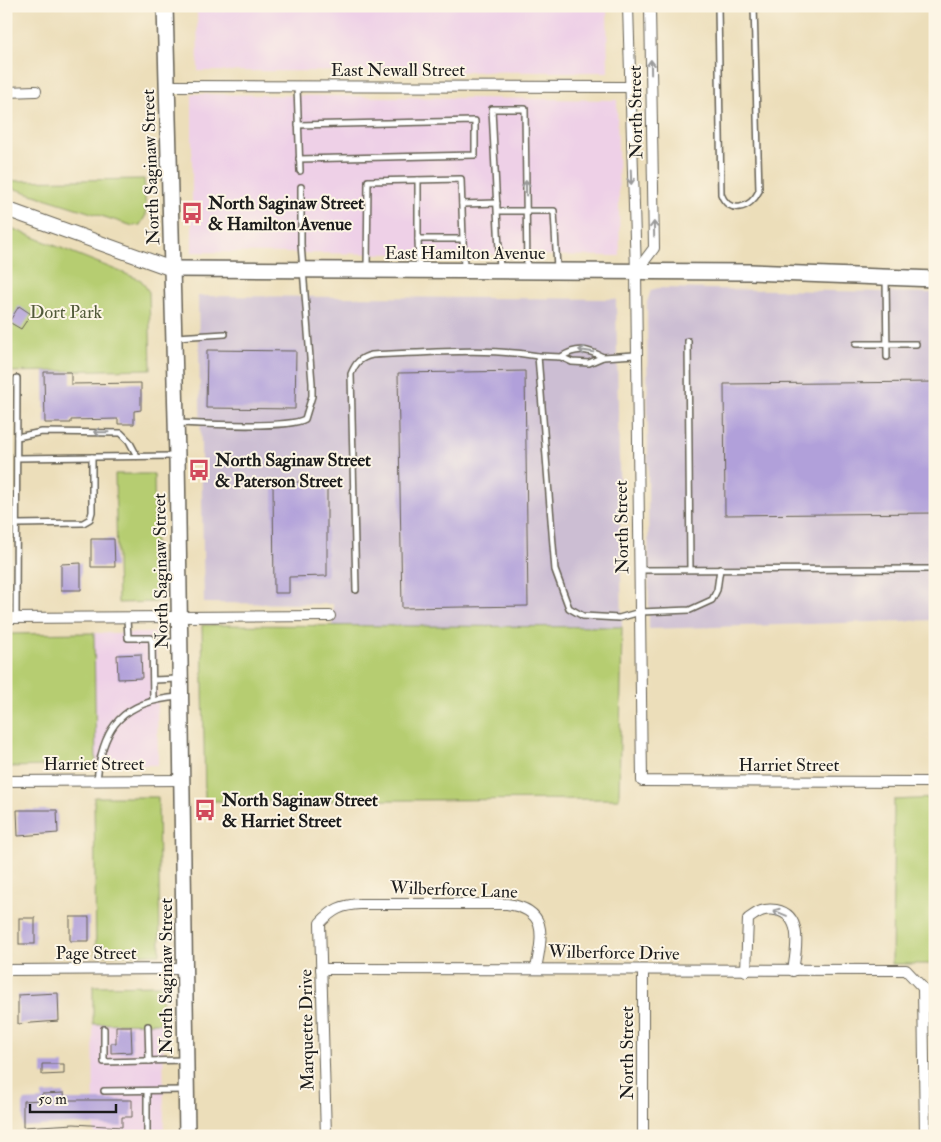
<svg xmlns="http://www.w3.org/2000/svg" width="941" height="1142" font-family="'IM FELL Double Pica',serif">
<rect width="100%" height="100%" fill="#fcf5e5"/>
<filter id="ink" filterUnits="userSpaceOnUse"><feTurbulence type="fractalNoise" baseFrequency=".02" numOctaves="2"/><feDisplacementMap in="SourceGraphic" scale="10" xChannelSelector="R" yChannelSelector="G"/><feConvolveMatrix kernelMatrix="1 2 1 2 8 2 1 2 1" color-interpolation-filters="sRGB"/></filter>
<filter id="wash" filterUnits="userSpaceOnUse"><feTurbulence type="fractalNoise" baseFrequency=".0096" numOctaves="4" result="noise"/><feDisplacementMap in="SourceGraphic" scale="20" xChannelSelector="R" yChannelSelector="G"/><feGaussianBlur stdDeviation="1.12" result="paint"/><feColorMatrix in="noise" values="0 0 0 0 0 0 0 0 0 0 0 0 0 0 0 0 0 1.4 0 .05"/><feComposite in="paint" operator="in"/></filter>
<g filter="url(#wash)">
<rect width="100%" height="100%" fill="#ecdeba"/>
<g fill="#eed0e7">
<polygon points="197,6 607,6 608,72 198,71"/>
<polygon points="192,94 617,100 620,256 192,252"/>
<polygon points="94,633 156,633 158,765 96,765"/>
<polygon points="163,1023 164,1136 94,1136 93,1024"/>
</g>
<g fill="#ccbed3">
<polygon points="658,288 935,293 935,620 649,629 647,302 651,290"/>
<polygon points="198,296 616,299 622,627 333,626 333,604 204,603"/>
</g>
<g fill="#b6cd71" stroke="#697446">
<polygon points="144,179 146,215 140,225 133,226 6,186 6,181"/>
<polygon points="6,226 141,280 149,292 151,369 6,372"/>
<polygon points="115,474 154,474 156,602 118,603"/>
<polygon points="202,625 622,627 619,799 205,801"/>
<polygon points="94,633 96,765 7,767 6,634"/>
<polygon points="94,797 158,797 160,954 96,955"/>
<polygon points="935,798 935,964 892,964 894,800"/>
<polygon points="162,985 163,1023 93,1024 93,986"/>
</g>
<g id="blocks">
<g fill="#b1a0da">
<polygon points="19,306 31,314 21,329 9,322"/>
<polygon points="207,350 296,351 295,409 206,408"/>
<polygon points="525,371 528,606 402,608 398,373"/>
<polygon points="44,372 71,372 71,384 141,383 141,410 134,411 134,424 118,424 118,419 71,420 71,423 45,423"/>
<polygon points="935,382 935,513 725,515 724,384"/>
<polygon points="273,482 327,482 327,576 289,577 289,593 274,593"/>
<polygon points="91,539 114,539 115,567 91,567"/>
<polygon points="81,563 81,590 61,590 61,564"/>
<polygon points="141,654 142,678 118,679 117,655"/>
<polygon points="17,810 57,810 58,833 18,836"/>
<rect x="70" y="917" width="19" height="24"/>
<rect x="19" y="918" width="16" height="26"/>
<polygon points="58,993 59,1021 18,1024 18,995"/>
<polygon points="116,1026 131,1026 132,1052 111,1053 111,1043 116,1043"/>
<polygon points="42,1064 64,1064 64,1074 42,1075"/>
<polygon points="64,1093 65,1100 132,1100 132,1117 122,1117 122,1127 74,1124 23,1127 23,1101 42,1100 42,1094"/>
</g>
</g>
</g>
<g filter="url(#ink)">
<use href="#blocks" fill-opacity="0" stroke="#656053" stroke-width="1"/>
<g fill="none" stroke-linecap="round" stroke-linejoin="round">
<g stroke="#656053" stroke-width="8">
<g id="service">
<path d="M718,6l3,188c8,21 29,15 38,-3l-5,-185"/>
<polyline points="297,87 300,171"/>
<polyline points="298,125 475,121 475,155 299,159"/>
<polyline points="418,180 418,239 463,239"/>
<polyline points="462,204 497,203"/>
<polyline points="498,211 554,211 557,269"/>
<polyline points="418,239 419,269"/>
<polyline points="367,269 368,181 461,179 464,269"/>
<polyline points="500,270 492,109 525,109 527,269"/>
<polyline points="886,278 887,357"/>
<polyline points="176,337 225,334"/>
<polyline points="688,341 690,569"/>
<polyline points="856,344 916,344"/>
<path d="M561,357c16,-10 26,-8 42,0l-14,6 -17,-1 -11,-5 -23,-1 17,214 14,38 14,8 36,2 21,-6 50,-2 22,-10 5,-10 3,-21"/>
<polyline points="603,357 635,355"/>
<path d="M177,423c24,1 111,6 128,-4l7,-23v-13l-11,-139v-57"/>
<polyline points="17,437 42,432 121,433 129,441 137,456"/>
<polyline points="17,458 174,456"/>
<polyline points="17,524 83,523 90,519 92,512 92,457"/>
<polyline points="640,570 935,569"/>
<path d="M356,590l-5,-216c5,-12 9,-16 21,-19 56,-2 111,-8 166,1"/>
<polyline points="16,618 17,378"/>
<polyline points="127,618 128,638 151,638 152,642 153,699"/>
<polyline points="152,642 179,642"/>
<polyline points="153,680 178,679"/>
<path d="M97,780c5,-54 26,-79 82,-83"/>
<polyline points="148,1026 149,1061"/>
<polyline points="104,1029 104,1062 185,1060"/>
<polyline points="104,1091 185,1090"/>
<polyline points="147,1091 147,1136"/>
</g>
</g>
<g stroke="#656053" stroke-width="12">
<g id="minor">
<polyline points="628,6 636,272 642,781 935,782"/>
<polyline points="167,86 629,87"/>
<polyline points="6,92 36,91"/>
<polyline points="636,272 654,248 650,6"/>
<polyline points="6,618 330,616"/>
<polyline points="6,781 183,780"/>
<polyline points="321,969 906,970 923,988 925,1136"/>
<polyline points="6,970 186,969"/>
<path d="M746,971l2,-52c10,-7 15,-11 28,-9 28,5 20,41 17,61"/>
<path d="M326,1136l-6,-213c13,-14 22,-18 40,-19h147c42,6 35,32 29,65"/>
<polyline points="643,1136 643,970"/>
</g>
</g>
<g stroke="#656053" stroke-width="16">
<polyline id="tertiary" points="6,209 172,269"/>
</g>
<g stroke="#656053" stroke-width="18">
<g id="secondary">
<polyline points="165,6 177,456 187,1136"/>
<polyline points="172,269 751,272 935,279"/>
</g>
</g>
<use href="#service" stroke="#fff" stroke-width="5"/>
<use href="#minor" stroke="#fff" stroke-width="10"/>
<use href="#tertiary" stroke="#fff" stroke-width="14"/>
<use href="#secondary" stroke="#fff" stroke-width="15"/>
</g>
<defs><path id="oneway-shaft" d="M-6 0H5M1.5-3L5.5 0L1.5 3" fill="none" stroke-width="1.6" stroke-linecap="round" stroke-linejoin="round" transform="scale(1.25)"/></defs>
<g stroke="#999">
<use href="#oneway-shaft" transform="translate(651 67) rotate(-91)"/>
<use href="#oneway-shaft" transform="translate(631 177) rotate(88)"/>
<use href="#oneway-shaft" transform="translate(526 188) rotate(-91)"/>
<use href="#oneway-shaft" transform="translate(654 229) rotate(-91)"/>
<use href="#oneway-shaft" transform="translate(586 351) rotate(-170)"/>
<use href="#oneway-shaft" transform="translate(101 432) rotate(-179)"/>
<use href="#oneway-shaft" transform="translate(780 913) rotate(-158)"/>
</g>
</g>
<defs>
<g id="bus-bare" transform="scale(1.725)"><path d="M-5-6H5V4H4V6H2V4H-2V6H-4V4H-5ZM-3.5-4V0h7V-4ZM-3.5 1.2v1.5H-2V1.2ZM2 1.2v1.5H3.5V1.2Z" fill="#d1495b" stroke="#fcf5e5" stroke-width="2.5" paint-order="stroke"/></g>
</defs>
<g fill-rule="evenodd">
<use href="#bus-bare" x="192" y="213"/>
<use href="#bus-bare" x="199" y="470"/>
<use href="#bus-bare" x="205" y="810"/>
</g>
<g text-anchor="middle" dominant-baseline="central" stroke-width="4" stroke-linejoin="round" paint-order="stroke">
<g font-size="18" fill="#1c1c1c" stroke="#fcf5e5">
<text x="398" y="70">East Newall Street</text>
<text transform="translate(636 112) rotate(-91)">North Street</text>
<text transform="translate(151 167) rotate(-92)">North Saginaw Street</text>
<text x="465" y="253">East Hamilton Avenue</text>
<text transform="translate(622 527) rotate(-91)">North Street</text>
<text transform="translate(161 571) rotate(-91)">North Saginaw Street</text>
<text x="94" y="764">Harriet Street</text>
<text x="789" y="765">Harriet Street</text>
<text transform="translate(454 890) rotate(2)">Wilberforce Lane</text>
<text x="96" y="953">Page Street</text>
<text transform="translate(614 953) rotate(1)">Wilberforce Drive</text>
<text transform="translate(166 976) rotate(-90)">North Saginaw Street</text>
<text transform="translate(307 1030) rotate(-91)">Marquette Drive</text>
<text transform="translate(627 1053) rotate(-90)">North Street</text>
</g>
<g font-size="18" font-weight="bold" fill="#1c1c1c" stroke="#fcf5e5" text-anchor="start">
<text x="208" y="203">North Saginaw Street<tspan x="208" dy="21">&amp; Hamilton Avenue</tspan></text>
<text x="215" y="460">North Saginaw Street<tspan x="215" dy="21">&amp; Paterson Street</tspan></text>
<text x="222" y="800">North Saginaw Street<tspan x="222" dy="21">&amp; Harriet Street</tspan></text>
</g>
<g font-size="18" fill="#525a3a" stroke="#fcf5e5">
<text x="66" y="312">Dort Park</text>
</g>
</g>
<rect width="941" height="1142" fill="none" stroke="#fcf5e5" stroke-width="25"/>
<path d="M30 1104v8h86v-8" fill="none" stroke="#1c1c1c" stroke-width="2.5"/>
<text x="38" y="1104" font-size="15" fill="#1c1c1c" stroke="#fcf5e5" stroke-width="4" paint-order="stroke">50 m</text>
</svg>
